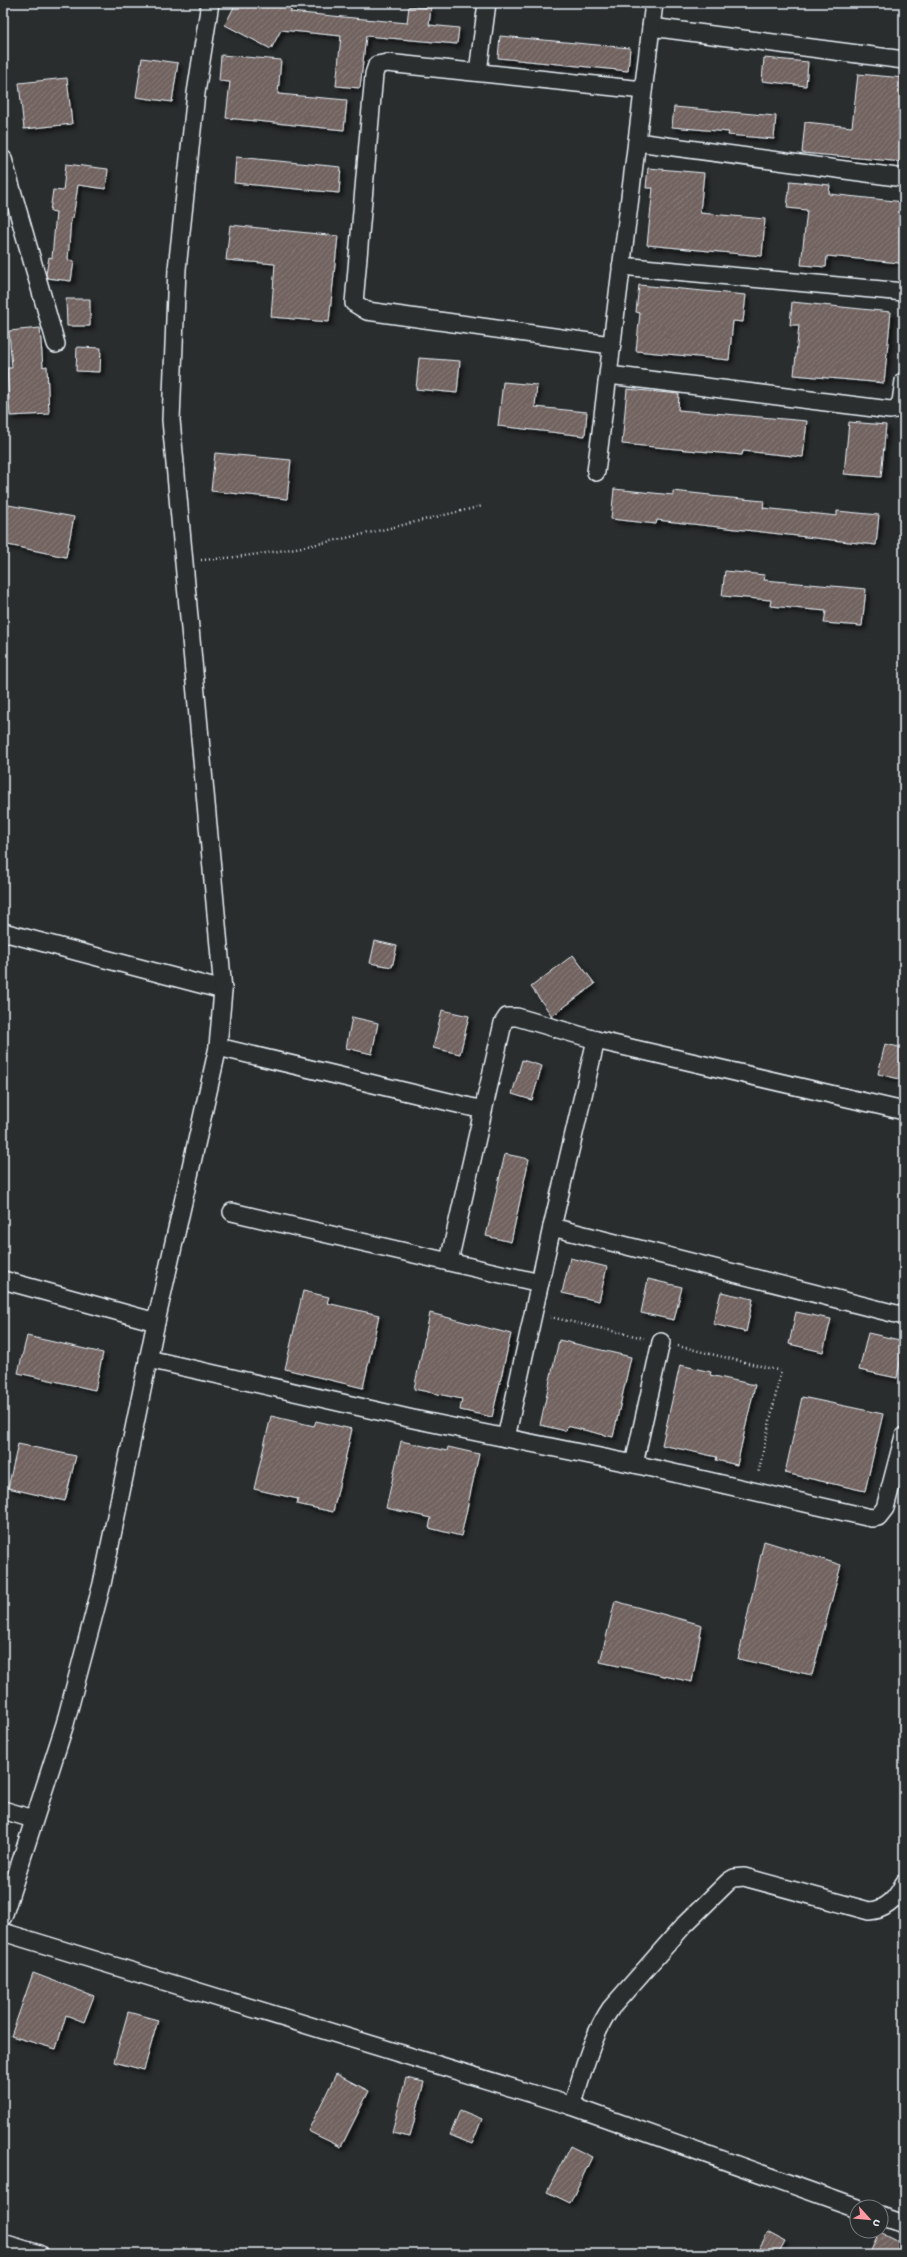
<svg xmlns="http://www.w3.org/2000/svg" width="907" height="2257" font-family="'Gochi Hand',sans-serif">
<defs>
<pattern id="building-hatch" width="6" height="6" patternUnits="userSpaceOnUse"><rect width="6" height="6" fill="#726460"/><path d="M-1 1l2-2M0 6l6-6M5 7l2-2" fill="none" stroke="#867b78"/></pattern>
<filter id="shadow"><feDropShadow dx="3.5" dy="3.5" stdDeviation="2" flood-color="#0009"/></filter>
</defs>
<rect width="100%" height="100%" fill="#2a2d2e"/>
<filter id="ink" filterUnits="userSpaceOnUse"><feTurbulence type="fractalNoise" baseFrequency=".025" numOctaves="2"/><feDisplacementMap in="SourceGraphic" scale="8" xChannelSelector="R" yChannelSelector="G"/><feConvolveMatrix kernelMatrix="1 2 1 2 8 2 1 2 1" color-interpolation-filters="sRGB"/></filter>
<g filter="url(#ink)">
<g fill="url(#building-hatch)" stroke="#e8f1f8" filter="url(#shadow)">
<polygon points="236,3 295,3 290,12 407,23 409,6 431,8 429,25 459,28 457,44 366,36 360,88 336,86 341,36 281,30 271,49 225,25"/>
<polygon points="500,36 630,48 628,71 498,58"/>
<polygon points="221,55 281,60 278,94 347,100 344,130 226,118 230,82 219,81"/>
<polygon points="142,58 178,63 172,102 136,97"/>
<polygon points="764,58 808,62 806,86 762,81"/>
<polygon points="858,74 904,78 904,162 802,153 805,122 852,127"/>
<polygon points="67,78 72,124 24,129 19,83"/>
<polygon points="674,107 776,116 774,139 728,135 729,132 672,127"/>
<polygon points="236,157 341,167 339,193 234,183"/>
<polygon points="66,164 108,169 106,189 78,185 73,218 71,218 68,260 74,261 71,281 47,278 46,274 49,257 52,258 56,212 50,211 53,190 63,191"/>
<polygon points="648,168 704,173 700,213 765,219 762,256 647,245 653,188 646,188"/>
<polygon points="790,181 830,185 829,194 904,202 900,263 827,256 826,267 801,265 807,210 787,208"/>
<polygon points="230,225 338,236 329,322 271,317 275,264 226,260"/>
<polygon points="639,285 746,295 743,322 733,321 729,360 636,351 640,313 636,312"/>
<polygon points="66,299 90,299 90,326 67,326"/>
<polygon points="792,302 891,312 884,383 794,375 799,325 790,325"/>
<polygon points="40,328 43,367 47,366 49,414 10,416 7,368 12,368 9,331"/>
<polygon points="77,347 101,348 100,372 76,371"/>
<polygon points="419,358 460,361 457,393 416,389"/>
<polygon points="503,382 537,385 535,407 587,412 585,436 498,426"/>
<polygon points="627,389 679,394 678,410 807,421 803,457 743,451 742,455 622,444"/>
<polygon points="849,422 886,425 881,477 844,474"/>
<polygon points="215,453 291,460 287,499 211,491"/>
<polygon points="614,489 673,495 673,491 710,495 710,496 764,501 763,508 837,516 837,511 879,515 876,545 657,520 656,524 611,519"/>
<polygon points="3,504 74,517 66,557 3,544"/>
<polygon points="725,571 765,575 764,580 866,589 862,626 824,623 826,611 770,606 771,600 722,596"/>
<polygon points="375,941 397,946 392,967 370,963"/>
<polygon points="573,955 595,984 552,1016 531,987"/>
<polygon points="442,1010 469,1016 460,1054 433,1048"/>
<polygon points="352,1017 378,1023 372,1054 346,1048"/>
<polygon points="885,1044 904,1048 904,1080 878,1074"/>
<polygon points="522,1060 542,1066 532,1100 512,1094"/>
<polygon points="505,1154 529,1159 511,1242 486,1236"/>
<polygon points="570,1258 607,1267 599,1301 562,1293"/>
<polygon points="648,1279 682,1287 674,1320 641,1313"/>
<polygon points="303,1291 329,1297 327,1303 379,1315 363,1388 285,1369"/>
<polygon points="721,1292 753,1299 746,1332 713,1324"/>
<polygon points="796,1312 831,1319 823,1352 789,1344"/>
<polygon points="430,1313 511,1334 492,1417 460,1410 462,1399 414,1389"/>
<polygon points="868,1333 904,1341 897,1378 859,1370"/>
<polygon points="27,1336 103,1353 95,1390 18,1373"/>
<polygon points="559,1340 631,1357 613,1437 567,1426 566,1431 540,1425"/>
<polygon points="680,1365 711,1372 710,1375 755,1385 737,1465 716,1460 717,1457 662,1445"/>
<polygon points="802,1397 883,1414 865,1491 785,1473"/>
<polygon points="271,1416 314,1426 316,1421 352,1429 333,1512 297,1504 298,1499 254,1489"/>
<polygon points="401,1441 447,1451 448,1447 479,1454 461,1536 429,1528 431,1518 386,1508"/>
<polygon points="18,1444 76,1456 65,1501 8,1488"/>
<polygon points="764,1541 841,1565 812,1675 738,1659"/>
<polygon points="615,1601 702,1625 692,1682 600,1662"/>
<polygon points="33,1973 94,1996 84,2022 66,2015 56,2049 11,2036"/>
<polygon points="128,2012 158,2020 144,2070 114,2062"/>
<polygon points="336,2074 369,2091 341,2147 308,2131"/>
<polygon points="406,2078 424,2082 410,2137 392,2133"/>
<polygon points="460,2110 482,2119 472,2144 450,2135"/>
<polygon points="570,2146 592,2157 570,2203 547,2192"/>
<polygon points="768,2232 785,2241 778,2254 756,2254"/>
<polygon points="880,2232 904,2244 904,2254 870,2254"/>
</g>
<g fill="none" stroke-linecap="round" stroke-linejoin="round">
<g stroke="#e8f1f8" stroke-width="20">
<g id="minor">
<polyline points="651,27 904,60"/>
<polyline points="478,72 487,3"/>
<polyline points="637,142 904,178"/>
<polyline points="3,159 56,344"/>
<polyline points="621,266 904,292"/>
<polyline points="611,345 367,311 354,303 374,74 377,65 387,63 643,90"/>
<polyline points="609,375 890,410 896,409 901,402 904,381"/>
<polyline points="596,472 654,3"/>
<polyline points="3,932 223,990"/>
<polyline points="218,1047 483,1110"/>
<polyline points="232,1212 540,1283"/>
<polyline points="552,1227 904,1316"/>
<polyline points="449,1261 503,1023 507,1017 517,1017 596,1040 904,1111"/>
<polyline points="3,1280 156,1322"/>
<polyline points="148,1359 413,1419 634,1464 871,1518 878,1517 885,1508 904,1436"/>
<polyline points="506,1438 552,1227 596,1040"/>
<polyline points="634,1464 661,1342"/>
<polyline points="3,1810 33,1819"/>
<polyline points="3,1917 65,1724 102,1584 156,1322 218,1047 223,990 171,420 177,269 196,93 210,3"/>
<polyline points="3,1932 572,2106 857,2208"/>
<path d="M572,2106c11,-33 19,-69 39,-98l74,-84 44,-43 5,-3 10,-1 125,34c18,-1 28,-13 35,-28"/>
<polyline points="881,2216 904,2224"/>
<polyline points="3,2243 39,2254"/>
</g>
</g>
<g stroke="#e8f1f8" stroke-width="2.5" stroke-dasharray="1 3" stroke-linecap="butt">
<path d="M201,560c96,-6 189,-33 282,-54"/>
<polyline points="550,1317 644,1338"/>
<polyline points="678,1346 781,1371 758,1474"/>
</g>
<use href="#minor" stroke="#2a2d2e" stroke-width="17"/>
</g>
</g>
<rect width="907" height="2257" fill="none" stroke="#2a2d2e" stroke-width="16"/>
<rect x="8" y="8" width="891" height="2241" fill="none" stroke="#e8f1f8" stroke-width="1.5" filter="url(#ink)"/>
<g transform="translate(869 2219) rotate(117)"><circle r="19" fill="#2a2d2e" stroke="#767b7f"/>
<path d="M0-3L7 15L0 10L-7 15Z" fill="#ff9aa2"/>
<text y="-6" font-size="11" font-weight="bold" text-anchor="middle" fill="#e8f1f8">U</text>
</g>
</svg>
